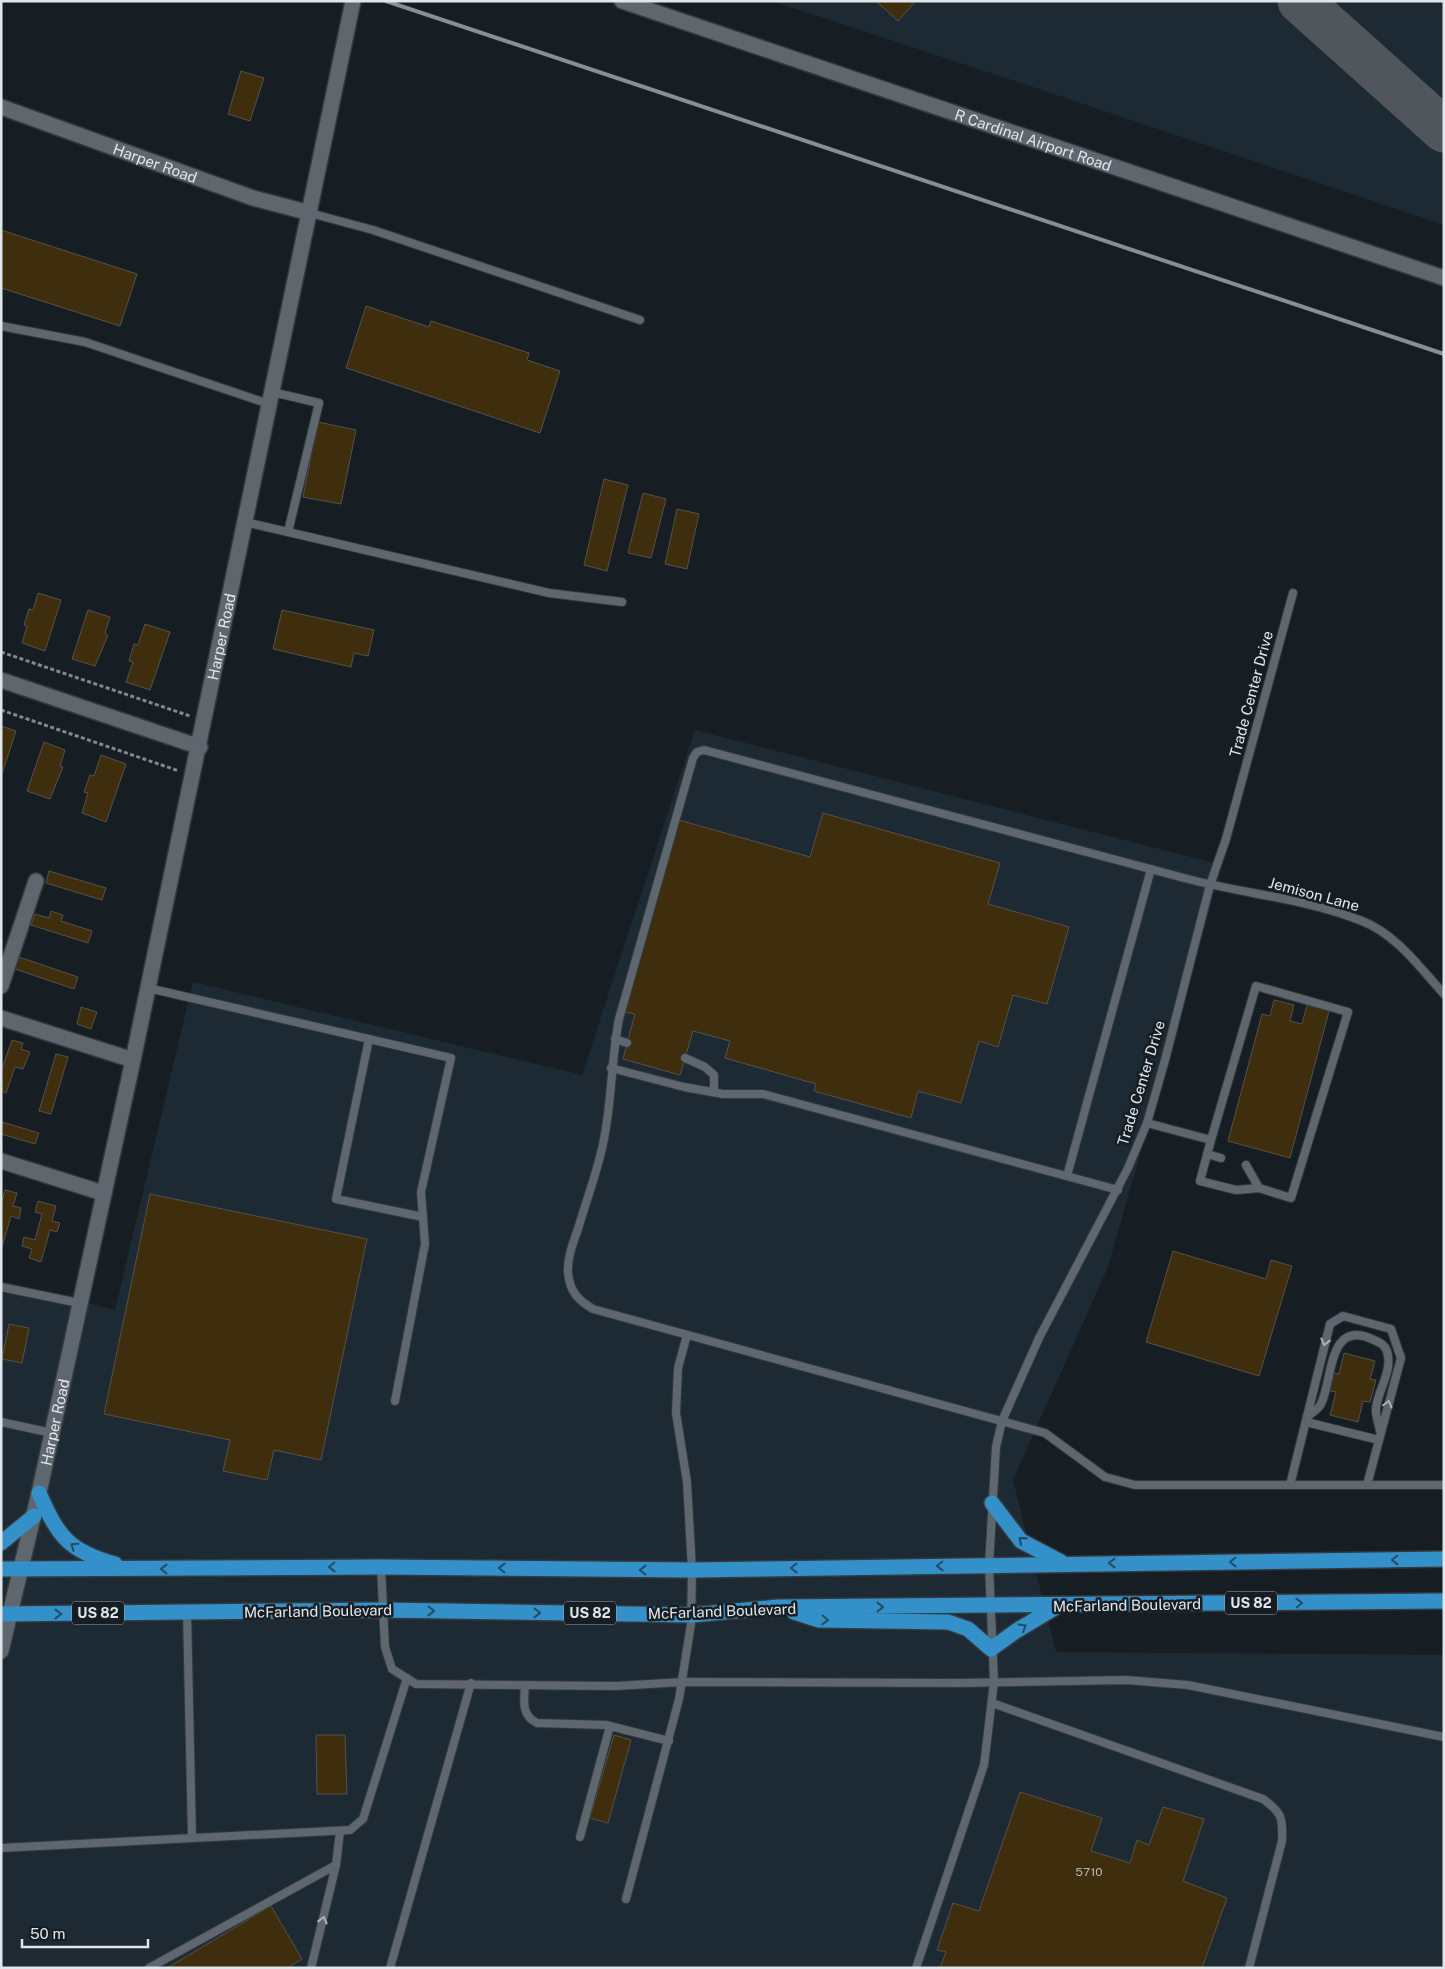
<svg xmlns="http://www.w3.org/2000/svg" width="1445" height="1969" font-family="'Public Sans',sans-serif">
<rect width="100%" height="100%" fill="#171e23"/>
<g fill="#1d2a33">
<polygon points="772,1 1444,1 1444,225 1006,78"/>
<polygon points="695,730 1222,865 1108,1267 1013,1480 1056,1652 1444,1655 1444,1968 1,1968 1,1281 115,1310 193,982 582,1075"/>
</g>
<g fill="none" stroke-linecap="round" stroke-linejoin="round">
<polyline stroke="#50565b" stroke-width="45" points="1300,1 1444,130"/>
</g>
<g fill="#3e2e0d" stroke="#565149">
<polygon points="876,1 916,1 898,21"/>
<polygon points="241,71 264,78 250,121 228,114"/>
<polygon points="1,230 137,274 120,326 1,288"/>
<polygon points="366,306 429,327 431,321 529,353 527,360 560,371 540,433 346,368"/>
<polygon points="318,422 356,430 341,504 303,497"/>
<polygon points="604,479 628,485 607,571 584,565"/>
<polygon points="643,493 666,499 651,558 628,553"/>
<polygon points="677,509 699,514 687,569 665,564"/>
<polygon points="38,593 61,600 45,651 22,643 27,626 24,625 29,609 33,610"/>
<polygon points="88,610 110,617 105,633 108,635 95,666 72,659"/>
<polygon points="282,610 374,630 368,656 354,653 351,667 273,649"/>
<polygon points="145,624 170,632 150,690 126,682 133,662 129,661 134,644 138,645"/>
<polygon points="1,726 16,731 1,777"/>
<polygon points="44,742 65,750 60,766 63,767 50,799 27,791"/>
<polygon points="101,755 126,764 106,822 82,813 88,793 84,792 90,775 94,776"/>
<polygon points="823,813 1000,863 988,904 1069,927 1047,1004 1013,995 998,1047 979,1041 961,1103 918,1091 911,1118 814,1091 816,1084 725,1058 730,1041 693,1031 680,1075 623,1059 635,1014 625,1012 679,820 810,857"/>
<polygon points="49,871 106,888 102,900 46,883"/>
<polygon points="51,911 63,915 61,921 92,931 88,943 31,925 35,914 49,918"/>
<polygon points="19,957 78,977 74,989 15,969"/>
<polygon points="1274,1000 1294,1005 1290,1021 1302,1024 1307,1005 1329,1011 1290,1158 1228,1141 1262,1014 1270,1016"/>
<polygon points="81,1007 97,1012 91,1029 77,1024"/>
<polygon points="12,1040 23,1043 21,1049 30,1052 23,1069 15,1067 6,1093 1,1091 1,1071"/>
<polygon points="56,1054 68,1057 51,1114 39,1111"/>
<polygon points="2,1122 39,1133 35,1144 1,1134"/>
<polygon points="5,1190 17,1193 13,1206 21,1208 19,1219 11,1216 2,1247 1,1205"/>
<polygon points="150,1194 367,1239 321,1460 274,1450 267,1480 223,1471 230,1440 104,1414"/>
<polygon points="38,1201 56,1206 52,1221 60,1223 57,1232 50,1230 41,1262 29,1258 32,1249 22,1246 24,1237 35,1240 42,1214 35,1212"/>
<polygon points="1173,1251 1266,1279 1271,1260 1292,1266 1259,1376 1146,1342"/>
<polygon points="9,1324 29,1328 22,1363 2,1359"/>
<polygon points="1344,1353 1375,1361 1370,1379 1376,1380 1370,1402 1363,1401 1358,1422 1330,1415 1336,1392 1330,1391 1334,1373 1339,1374"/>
<polygon points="316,1735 345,1735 347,1794 317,1794"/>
<polygon points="614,1735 631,1740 608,1823 590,1818"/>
<polygon points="1020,1792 1102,1818 1091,1851 1130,1863 1137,1840 1149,1845 1163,1807 1204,1819 1183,1881 1227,1898 1202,1968 940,1968 946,1952 937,1950 953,1903 979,1911"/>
<polygon points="271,1906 302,1959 287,1968 167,1968"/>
</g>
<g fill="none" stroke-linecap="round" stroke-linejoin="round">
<g stroke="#35393e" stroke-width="10">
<g id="service">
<polyline points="310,213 373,230 640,320"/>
<polyline points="1,326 85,342 269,404"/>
<polyline points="245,522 288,532 319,403 272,392"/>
<polyline points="288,532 549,593 622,602"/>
<polyline points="148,988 451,1058 421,1192 425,1244 395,1401"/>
<path d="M1444,994c-24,-26 -48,-60 -82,-73 -57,-23 -119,-27 -178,-43 -160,-43 -320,-85 -480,-128l-7,2 -4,6 -74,261c-8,41 -7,84 -16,125 -6,29 -17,57 -25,85 -5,14 -11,29 -10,44 2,19 10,27 25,36l452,124 60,44 30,8h309"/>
<polyline points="369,1039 336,1199 423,1217"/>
<polyline points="615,1039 627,1043"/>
<polyline points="685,1058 705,1067 714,1075 714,1092"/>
<polyline points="611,1068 684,1087 723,1094 763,1094 1118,1190"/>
<polyline points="1147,1123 1211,1140 1200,1181 1236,1190 1259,1188 1291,1198 1348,1012 1256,986 1211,1140"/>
<polyline points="1207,1154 1221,1158"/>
<polyline points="1246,1165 1259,1188"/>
<polyline points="1067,1176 1151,869"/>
<polyline points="1,1287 79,1303"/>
<path d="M1307,1417c4,-4 12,-8 14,-13 12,-25 7,-87 53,-64 7,3 13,6 14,16 3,17 -10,35 -12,52 -1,7 3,16 4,23"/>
<polyline points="1,1422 52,1433"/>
<polyline points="1306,1422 1379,1440"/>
<polyline points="1290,1485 1330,1324 1343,1316 1391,1329 1401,1358 1367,1485"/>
<polyline points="381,1567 385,1647 392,1669 416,1684 616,1686 683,1682 961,1683 1126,1680 1188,1685 1444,1737"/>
<polyline points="187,1612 192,1838"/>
<path d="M525,1685c-1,16 -4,30 12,38l69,2 63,16"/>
<path d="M992,1703l271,96c19,14 20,18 19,42l-33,127"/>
<polyline points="580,1837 610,1726"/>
<polyline points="1,1848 350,1830 363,1819 407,1678"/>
<polyline points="626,1899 679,1699 691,1624 692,1570 687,1482 676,1413 678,1368 687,1335"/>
<polyline points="149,1968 336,1865 340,1831"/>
<polyline points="311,1968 336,1865"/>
<polyline points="390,1968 471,1683"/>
<polyline points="916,1968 984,1765 994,1682 989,1565 996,1447 1002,1421 1039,1338 1128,1168 1147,1123 1165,1060 1210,885 1226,839 1293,593"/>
</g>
</g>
<g stroke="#35393e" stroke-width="18">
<g id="minor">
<path id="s1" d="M1,107l252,91 57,15"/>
<polyline points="1,680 200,747"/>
<polyline points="1,986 36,881"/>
<polyline points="1,1018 133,1060"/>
<polyline points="1,1161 103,1193"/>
</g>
</g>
<g stroke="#35393e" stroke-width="18">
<g id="tertiary">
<path id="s2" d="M1,1651l38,-158 94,-433 220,-1059"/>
</g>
</g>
<g stroke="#35393e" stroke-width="18">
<g id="secondary">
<path id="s3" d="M622,1l822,277"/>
</g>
</g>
<g stroke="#35393e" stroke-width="18">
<g id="trunk">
<path d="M39,1493c19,43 29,58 76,71"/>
<polyline points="992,1503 1021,1541 1061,1562"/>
<polyline points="1,1543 34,1516"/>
<polyline points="1,1569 381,1567 692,1570 1444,1559"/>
<polyline points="794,1612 819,1620 948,1622 968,1629 991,1649 1016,1631 1056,1607"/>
<polyline points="1,1614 382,1610 692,1615 778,1607 1444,1601"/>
</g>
</g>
<g stroke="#82888d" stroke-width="3" stroke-dasharray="4 2.5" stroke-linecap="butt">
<polyline points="1,652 190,716"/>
<polyline points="1,710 179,771"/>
</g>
<use href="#service" stroke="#5f676e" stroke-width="8"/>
<use href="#minor" stroke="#5f676e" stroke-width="15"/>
<use href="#tertiary" stroke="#5f676e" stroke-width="15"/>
<use href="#secondary" stroke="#5f676e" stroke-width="15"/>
<use href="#trunk" stroke="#3390c8" stroke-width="15"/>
<polyline stroke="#888e93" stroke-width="4" points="386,1 1444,354"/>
</g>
<defs><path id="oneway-chevron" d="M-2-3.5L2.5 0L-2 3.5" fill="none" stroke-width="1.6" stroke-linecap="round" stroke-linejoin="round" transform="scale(1.25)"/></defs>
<g stroke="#adb3b8">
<use href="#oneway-chevron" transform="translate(1325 1342) rotate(104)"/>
<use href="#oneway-chevron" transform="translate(1388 1404) rotate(-75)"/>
<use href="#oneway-chevron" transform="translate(323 1920) rotate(-76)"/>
</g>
<g stroke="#224c65">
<use href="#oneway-chevron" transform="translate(1022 1540) rotate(-139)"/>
<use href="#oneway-chevron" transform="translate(74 1546) rotate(-145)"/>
<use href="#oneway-chevron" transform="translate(1395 1560) rotate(179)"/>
<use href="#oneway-chevron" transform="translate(1233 1562) rotate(179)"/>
<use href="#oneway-chevron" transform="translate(1112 1563) rotate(180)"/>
<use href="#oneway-chevron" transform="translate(940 1566) rotate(179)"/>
<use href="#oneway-chevron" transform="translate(332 1567) rotate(179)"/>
<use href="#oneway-chevron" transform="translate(502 1568) rotate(-179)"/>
<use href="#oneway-chevron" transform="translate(794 1568) rotate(179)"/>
<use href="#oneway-chevron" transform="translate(164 1569) rotate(-180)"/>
<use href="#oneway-chevron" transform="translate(643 1570) rotate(-179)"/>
<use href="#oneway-chevron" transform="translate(1299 1603) rotate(-1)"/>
<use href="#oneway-chevron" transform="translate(880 1607)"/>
<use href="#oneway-chevron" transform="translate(431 1611) rotate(1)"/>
<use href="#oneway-chevron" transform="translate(537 1613) rotate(1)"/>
<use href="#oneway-chevron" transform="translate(58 1614)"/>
<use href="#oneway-chevron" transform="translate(825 1620) rotate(3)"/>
<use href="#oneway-chevron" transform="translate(1023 1627) rotate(-31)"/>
</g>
<g text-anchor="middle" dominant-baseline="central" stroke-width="5" stroke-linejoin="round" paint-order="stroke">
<g font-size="12" fill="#b8b8b3">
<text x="1089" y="1872">5710</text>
</g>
<g fill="#171e23" stroke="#a4aaae" stroke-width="1">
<rect x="1225" y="1591.5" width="52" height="23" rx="4"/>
<rect x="72" y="1601.5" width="52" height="23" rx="4"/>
<rect x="564" y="1601.5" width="52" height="23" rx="4"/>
</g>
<g font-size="14" font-weight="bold" fill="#e1e6ea">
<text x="1251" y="1603">US 82</text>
<text x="98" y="1613">US 82</text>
<text x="590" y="1613">US 82</text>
</g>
<g font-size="15" fill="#e1e6ea" stroke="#171e23">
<text stroke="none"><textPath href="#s3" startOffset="434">R Cardinal Airport Road</textPath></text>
<text stroke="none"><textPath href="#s1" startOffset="164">Harper Road</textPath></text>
<text stroke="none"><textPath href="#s2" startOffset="1038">Harper Road</textPath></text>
<text transform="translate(1251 694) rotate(-75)">Trade Center Drive</text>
<text transform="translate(1314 894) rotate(15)">Jemison Lane</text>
<text transform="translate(1141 1083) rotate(-73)">Trade Center Drive</text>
<text stroke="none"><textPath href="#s2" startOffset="235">Harper Road</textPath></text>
<text transform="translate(1127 1605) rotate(-1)">McFarland Boulevard</text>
<text transform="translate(318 1611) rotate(-1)">McFarland Boulevard</text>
<text transform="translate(722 1611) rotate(-2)">McFarland Boulevard</text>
</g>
</g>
<rect width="1445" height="1969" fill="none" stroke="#e1e6ea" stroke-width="5"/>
<path d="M22 1939v8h126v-8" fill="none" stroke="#e1e6ea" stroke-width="2.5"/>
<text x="30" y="1939" font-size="15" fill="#e1e6ea" stroke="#171e23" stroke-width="4" paint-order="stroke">50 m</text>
</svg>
